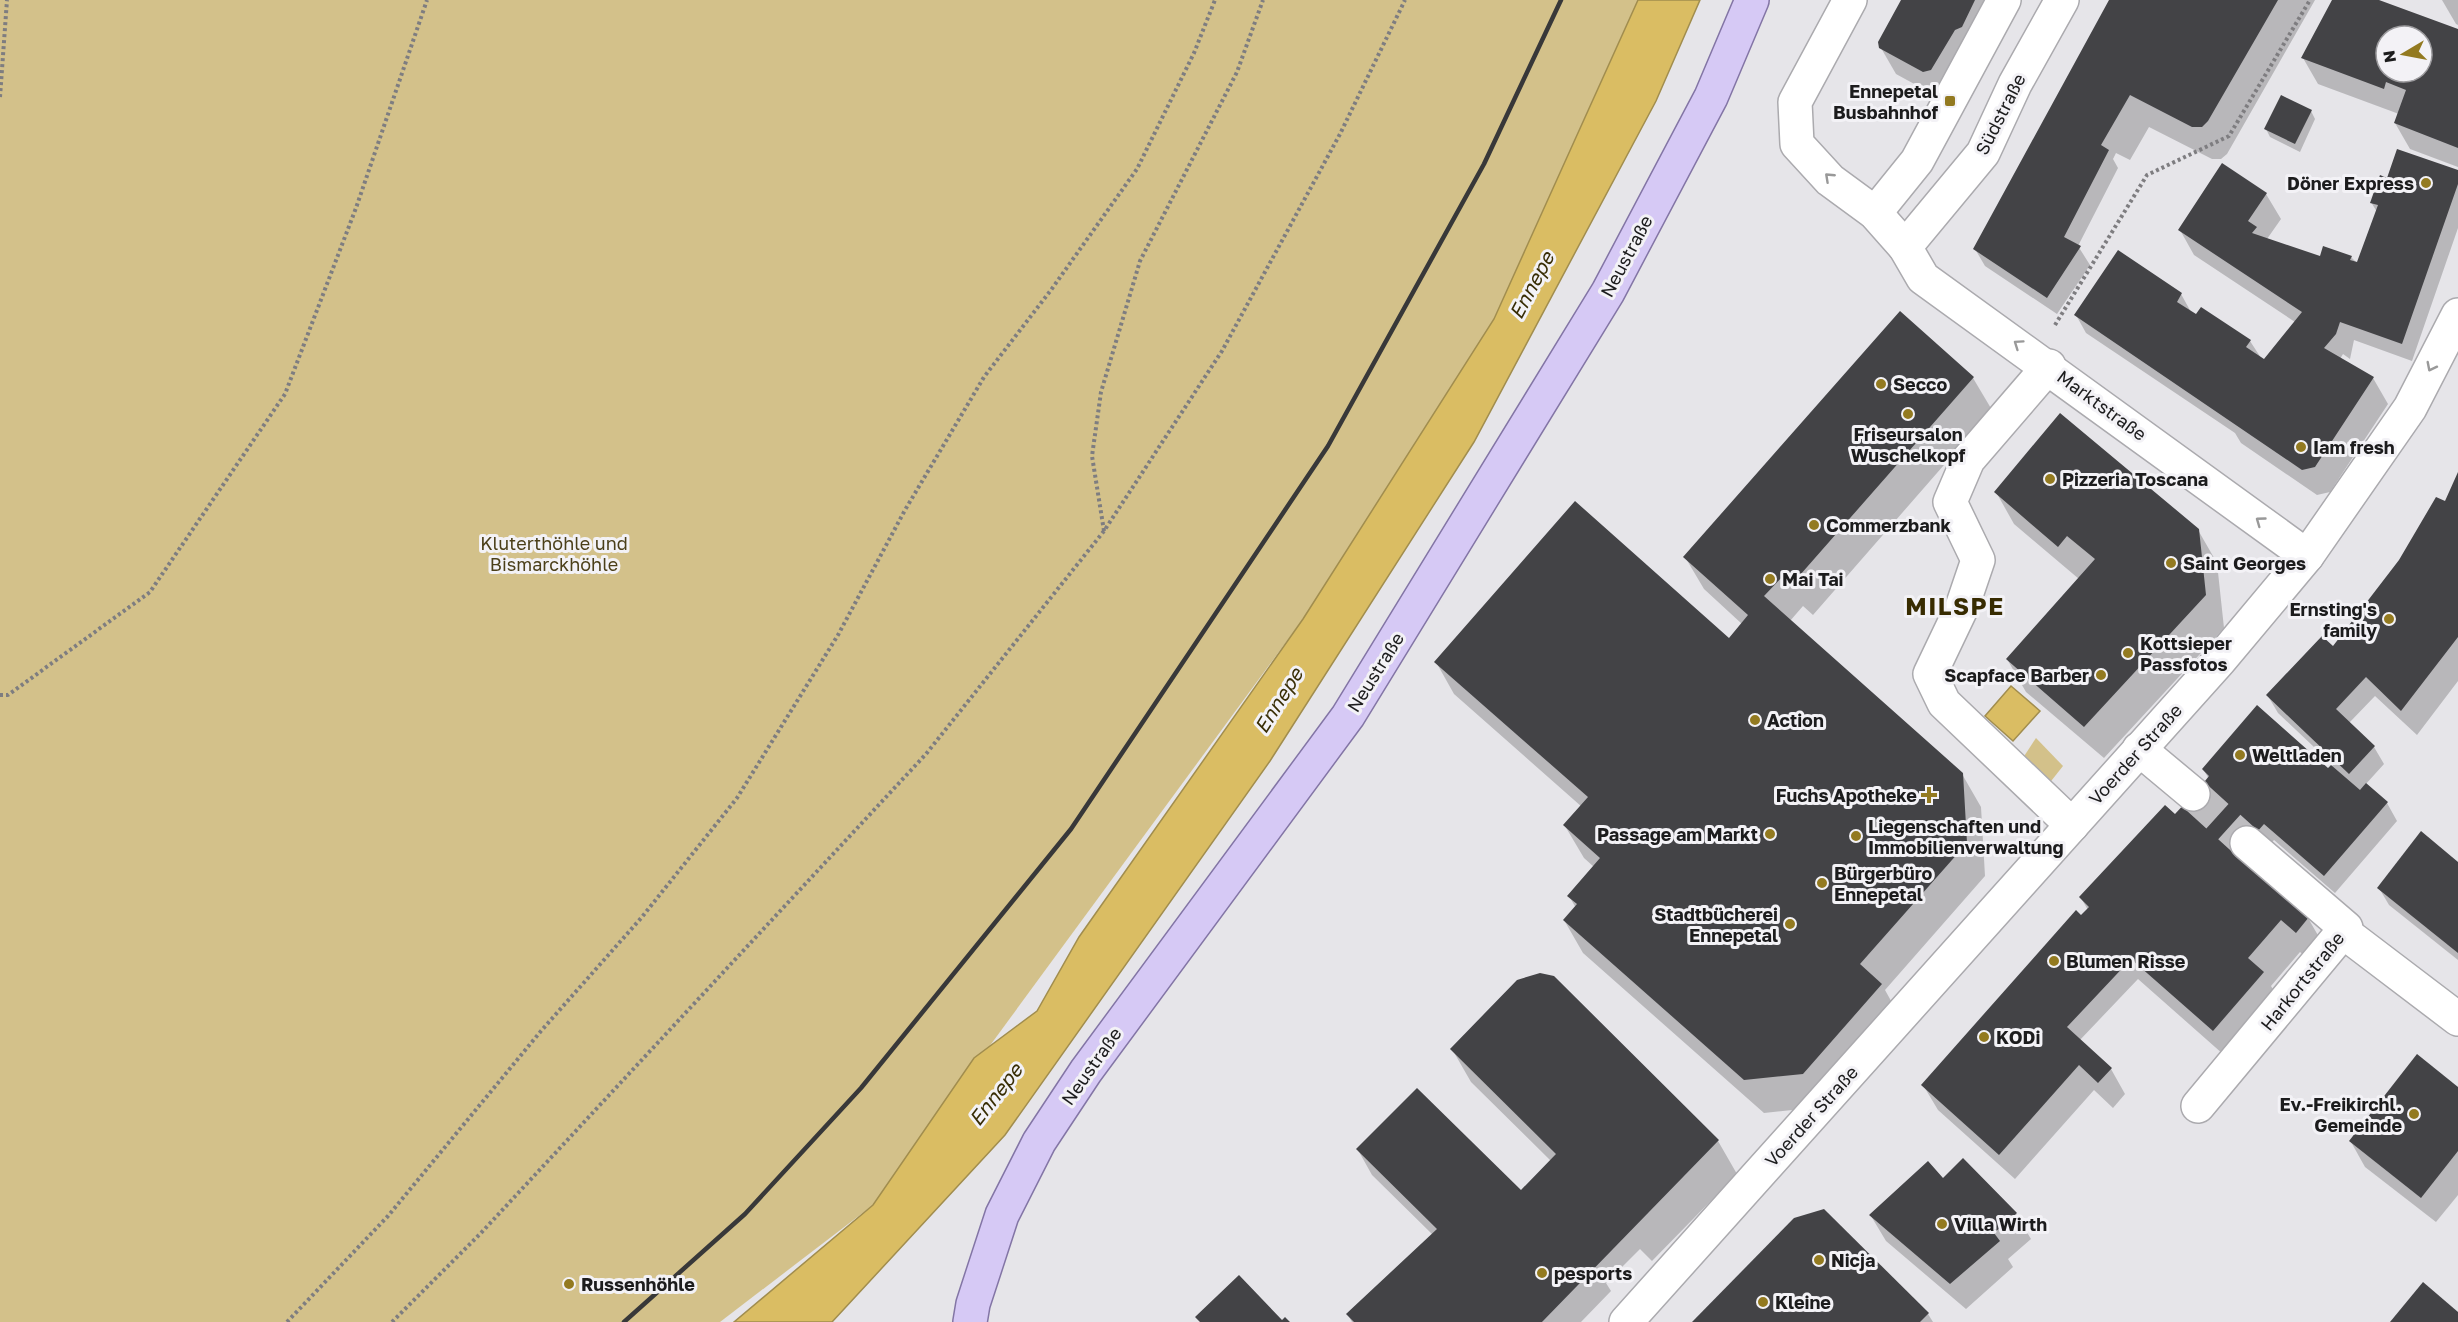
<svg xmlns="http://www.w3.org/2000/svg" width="2458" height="1322" font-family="'Golos Text',sans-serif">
<rect width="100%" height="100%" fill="#e6e5e9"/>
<g fill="#d3c18a">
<polygon points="0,0 1638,0 1494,319 1303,619 873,1205 720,1322 0,1322"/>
<polygon points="2036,738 2063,766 2044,790 2019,764"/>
</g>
<g fill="#dabd63" stroke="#a18d4e" stroke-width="1.5">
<polygon points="1638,0 1700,0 1656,101 1474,442 1270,761 1005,1135 832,1322 734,1322 873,1205 974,1058 1037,1011 1079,937 1303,619 1494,319"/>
<polygon points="2011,686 2040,711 2013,741 1985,716"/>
</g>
<g fill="#0003" fill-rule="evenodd">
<polygon points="1903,0 1994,0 1938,97 1896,74 1881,48"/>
<polygon points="2111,0 2315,0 2227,154 2221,159 2212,159 2149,127 2130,160 2116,153 2113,159 2118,168 2078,246 2090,265 2057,314 1985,266 1975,249"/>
<path d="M2334,0h41l83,31v136l-48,-18 -15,-26 4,-9 -81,-30 -15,-26zM2386,36h36v36h-36z"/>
<polygon points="2442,0 2458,0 2458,25 2456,24"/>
<polygon points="2311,111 2315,119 2300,152 2270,137 2266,129"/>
<polygon points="2458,172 2458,228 2412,361 2354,340 2350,359 2343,354 2340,359 2373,378 2388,404 2330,492 2317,495 2241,443 2235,433 2086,333 2076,315 2181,294 2191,312 2250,341 2263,361 2295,322 2194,255 2180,230 2266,194 2281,219 2267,239 2321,258 2351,257 2358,264 2377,212 2371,202 2388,180"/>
<polygon points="1900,313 1973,378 1992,410 1813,615 1803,606 1790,621 1962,774 1981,807 1985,876 1885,990 1900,1017 1821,1107 1764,1113 1583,953 1564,920 1576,908 1569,896 1594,867 1584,858 1565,826 1582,807 1454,694 1436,662 1729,640 1742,624 1704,589 1685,557"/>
<polygon points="2458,476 2458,681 2417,735 2375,696 2349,723 2374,747 2384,764 2365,785 2387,803 2397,821 2335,893 2274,840 2254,863 2267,882 2308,918 2327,951 2315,965 2300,952 2271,986 2282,1006 2232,1062 2138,979 2079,1041 2111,1069 2125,1094 2113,1108 2094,1090 2015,1179 1938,1110 1923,1085 2086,921 2088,910 2081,898 2175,816 2209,779 2203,769 2327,770 2333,765 2278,713 2268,696 2333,648 2445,503"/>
<polygon points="1996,492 2198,530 2217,563 2224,628 2104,758 2026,692 2007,659 2079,579 2014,524"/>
<polygon points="2458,864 2458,960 2389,905 2379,888"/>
<polygon points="1553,978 1718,1141 1737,1174 1652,1261 1640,1249 1606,1283 1611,1291 1581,1322 1352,1322 1348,1315 1433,1235 1372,1175 1358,1150 1521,1192 1551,1161 1471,1082 1452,1049"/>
<polygon points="2458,1089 2458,1195 2436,1222 2365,1167 2351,1142"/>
<polygon points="1943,1180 2016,1214 2031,1239 2008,1259 2013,1267 1966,1309 1886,1241 1871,1216"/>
<polygon points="1928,1314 1933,1322 1694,1322"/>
</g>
<g fill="#434346" fill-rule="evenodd">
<polygon points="1901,0 1975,0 1962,27 1955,30 1931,70 1923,72 1879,48 1878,42"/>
<polygon points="2109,0 2278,0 2208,121 2202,127 2192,127 2130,95 2101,145 2109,150 2064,237 2081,246 2047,298 1973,249"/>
<path d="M2332,0h47l79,29v119l-64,-25 12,-33 -20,-8 -2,7 -83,-31zM2386,36h36v36h-36z"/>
<polygon points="2281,95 2312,110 2295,144 2264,129"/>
<polygon points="2397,149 2458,170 2458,184 2402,344 2340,322 2336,334 2324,348 2374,377 2315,467 2302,470 2074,315 2118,250 2182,293 2177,302 2196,314 2201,307 2251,340 2246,347 2264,359 2302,312 2178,230 2222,163 2267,193 2248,221 2257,227 2252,233 2320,256 2323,246 2352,256 2350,260 2357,262 2378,205 2370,203 2380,175 2387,178"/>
<polygon points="1900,311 1974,377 1793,583 1784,575 1764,596 1963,773 1967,843 1860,964 1882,984 1803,1074 1744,1080 1563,920 1577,904 1567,896 1600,858 1563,825 1588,797 1434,662 1575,501 1729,638 1748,615 1683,557"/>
<polygon points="2060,413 2199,529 2206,595 2084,727 2006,659 2095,559 2067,536 2058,547 1994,492"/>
<polygon points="2458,472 2458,637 2401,711 2366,677 2336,709 2375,746 2349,774 2266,695 2322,636 2333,646 2399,560 2436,497 2445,501"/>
<polygon points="2257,705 2328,768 2331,765 2360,790 2366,783 2388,802 2324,876 2264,824 2242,849 2309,917 2296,933 2281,920 2248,958 2264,972 2213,1031 2131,959 2067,1027 2112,1068 2098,1083 2079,1065 1999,1155 1921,1085 2076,910 2081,915 2089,907 2079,897 2165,805 2175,814 2201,786 2209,776 2202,769"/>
<polygon points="2421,831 2458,862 2458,953 2377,888"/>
<polygon points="1540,973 1554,976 1719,1140 1542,1322 1354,1322 1346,1314 1437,1229 1356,1149 1417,1088 1521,1190 1556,1154 1450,1049 1517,980"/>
<polygon points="2417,1054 2458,1087 2458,1151 2421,1198 2349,1141"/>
<polygon points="1963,1158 2017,1213 1994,1233 2000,1241 1950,1284 1869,1215 1928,1161 1943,1178"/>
<polygon points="1824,1209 1929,1313 1920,1322 1692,1322 1794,1218"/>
<polygon points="1239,1275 1282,1320 1285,1317 1290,1322 1200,1322 1195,1317"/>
<polygon points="2423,1282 2458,1312 2458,1322 2390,1322"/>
</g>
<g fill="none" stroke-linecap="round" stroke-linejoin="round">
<polyline stroke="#bebdc0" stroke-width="33" stroke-dasharray="33 16" stroke-linecap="butt" points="2193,794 2247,843"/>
<g stroke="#abaaae" stroke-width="36">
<g id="minor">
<polyline points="1850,0 1795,102 1797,144 1830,180 1875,213 1905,247 1923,278 2307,556"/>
<polyline points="1875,213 1917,161 2004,0"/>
<polyline points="1905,247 1983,153 2015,84 2062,0"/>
<polyline points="2049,366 1968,460 1950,502 1978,560 1962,607 1930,674 1944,703 2072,825"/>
<polyline points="2139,749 2193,794"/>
<polyline points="2354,940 2458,1019"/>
<polyline points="2198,1106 2346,928 2247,843"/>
<polyline points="1626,1322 2220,660 2307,556 2410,408 2458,315"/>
</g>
</g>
<g stroke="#8375a5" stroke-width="36">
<polyline id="major" points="970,1322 973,1304 1002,1215 1039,1142 1086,1071 1348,716 1608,292 1711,97 1752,0"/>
</g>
<g stroke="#7e7d80" stroke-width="4" stroke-dasharray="3 3" stroke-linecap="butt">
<polyline points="0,97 7,0"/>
<polyline points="2055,325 2147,175 2229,136 2310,0"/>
<polyline points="1104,531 1092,456 1101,392 1140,261 1237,72 1263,0"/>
<polyline points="0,695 8,695 150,592 285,394 356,208 427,0"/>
<polyline points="287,1322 388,1216 541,1031 642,917 737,798 838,635 905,510 984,377 1051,290 1137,169 1194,53 1215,0"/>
<polyline points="392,1322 481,1233 926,754 1104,531 1222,351 1340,134 1405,0"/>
</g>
<use href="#minor" stroke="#fff" stroke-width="33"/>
<use href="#major" stroke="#d6c9f5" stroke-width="33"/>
<polyline stroke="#383839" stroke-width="4.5" points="624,1322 745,1214 861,1088 1071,829 1328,446 1484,164 1561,0"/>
</g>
<defs><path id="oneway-chevron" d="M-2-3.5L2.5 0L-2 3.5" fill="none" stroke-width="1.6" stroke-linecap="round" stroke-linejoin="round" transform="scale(1.5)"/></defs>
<g stroke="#999">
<use href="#oneway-chevron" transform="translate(1829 177) rotate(-137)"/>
<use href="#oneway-chevron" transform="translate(2018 344) rotate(-145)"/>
<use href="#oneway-chevron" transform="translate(2431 367) rotate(117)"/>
<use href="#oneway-chevron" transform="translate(2260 521) rotate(-144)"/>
</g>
<g fill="#937a20" stroke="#f3f2f6" stroke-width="2">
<rect x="1944" y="95" width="12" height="12" rx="3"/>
<circle cx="2426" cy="183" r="6"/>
<circle cx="1881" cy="384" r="6"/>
<circle cx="1908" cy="414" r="6"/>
<circle cx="2301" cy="447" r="6"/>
<circle cx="2050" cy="479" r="6"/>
<circle cx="1814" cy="525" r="6"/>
<circle cx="2171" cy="563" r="6"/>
<circle cx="1770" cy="579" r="6"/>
<circle cx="2389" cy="619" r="6"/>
<circle cx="2128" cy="653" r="6"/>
<circle cx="2101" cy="675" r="6"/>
<circle cx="1755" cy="720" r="6"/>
<circle cx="2240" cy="755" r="6"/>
<path d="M1926 786h6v6h6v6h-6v6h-6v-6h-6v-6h6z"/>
<circle cx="1770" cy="834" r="6"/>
<circle cx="1856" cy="836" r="6"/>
<circle cx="1822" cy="883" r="6"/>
<circle cx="1790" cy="924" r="6"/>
<circle cx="2054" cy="961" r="6"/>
<circle cx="1984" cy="1037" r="6"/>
<circle cx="2414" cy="1114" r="6"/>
<circle cx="1942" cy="1224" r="6"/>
<circle cx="1819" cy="1260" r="6"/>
<circle cx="1542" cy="1273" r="6"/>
<circle cx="569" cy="1284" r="6"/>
<circle cx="1763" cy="1302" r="6"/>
</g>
<g text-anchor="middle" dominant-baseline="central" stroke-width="6" stroke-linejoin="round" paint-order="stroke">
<g font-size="18" font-weight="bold" fill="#1c1c1d" stroke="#f3f2f6" text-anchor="start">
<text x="1938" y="91" text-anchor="end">Ennepetal<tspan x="1938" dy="21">Busbahnhof</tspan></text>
<text x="2414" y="183" text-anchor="end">Döner Express</text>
<text x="1893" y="384">Secco</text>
<text x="1908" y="434" text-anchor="middle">Friseursalon<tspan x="1908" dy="21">Wuschelkopf</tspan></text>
<text x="2313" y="447">Iam fresh</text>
<text x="2062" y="479">Pizzeria Toscana</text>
<text x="1826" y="525">Commerzbank</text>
<text x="2183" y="563">Saint Georges</text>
<text x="1782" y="579">Mai Tai</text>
<text x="2377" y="609" text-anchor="end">Ernsting's<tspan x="2377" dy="21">family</tspan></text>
<text x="2140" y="643">Kottsieper<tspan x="2140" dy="21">Passfotos</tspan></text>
<text x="2089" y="675" text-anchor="end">Scapface Barber</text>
<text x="1767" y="720">Action</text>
<text x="2252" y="755">Weltladen</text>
<text x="1917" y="795" text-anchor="end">Fuchs Apotheke</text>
<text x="1868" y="826">Liegenschaften und<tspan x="1868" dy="21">Immobilienverwaltung</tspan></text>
<text x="1758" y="834" text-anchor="end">Passage am Markt</text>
<text x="1834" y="873">Bürgerbüro<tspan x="1834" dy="21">Ennepetal</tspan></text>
<text x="1778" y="914" text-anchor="end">Stadtbücherei<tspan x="1778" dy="21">Ennepetal</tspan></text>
<text x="2066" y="961">Blumen Risse</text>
<text x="1996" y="1037">KODi</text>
<text x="2402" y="1104" text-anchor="end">Ev.-Freikirchl.<tspan x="2402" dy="21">Gemeinde</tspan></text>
<text x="1954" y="1224">Villa Wirth</text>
<text x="1831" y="1260">Nicja</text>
<text x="1554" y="1273">pesports</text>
<text x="581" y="1284">Russenhöhle</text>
<text x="1775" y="1302">Kleine</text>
</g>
<g font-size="18" fill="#1c1c1d" stroke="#f3f2f6">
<text transform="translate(2000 114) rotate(-63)">Südstraße</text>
<text transform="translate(1626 256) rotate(-62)">Neustraße</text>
<text transform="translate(2102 405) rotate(36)">Marktstraße</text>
<text transform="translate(1375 672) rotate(-58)">Neustraße</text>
<text transform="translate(2135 754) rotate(-48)">Voerder Straße</text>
<text transform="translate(2302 981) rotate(-51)">Harkortstraße</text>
<text transform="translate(1091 1066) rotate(-55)">Neustraße</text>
<text transform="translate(1811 1116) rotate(-48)">Voerder Straße</text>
</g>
<g font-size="18" fill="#4b3f19" stroke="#f3f2f6">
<text x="554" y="543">Kluterthöhle und<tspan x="554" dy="21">Bismarckhöhle</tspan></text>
</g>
<g font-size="20" font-style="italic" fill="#392e05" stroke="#f3f2f6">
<text transform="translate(1531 285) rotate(-62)">Ennepe</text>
<text transform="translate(1278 700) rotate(-58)">Ennepe</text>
<text transform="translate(995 1094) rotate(-52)">Ennepe</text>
</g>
<g font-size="24" font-weight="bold" letter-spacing="1.5" fill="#382c01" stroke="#f3f2f6">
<text x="1955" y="605">MILSPE</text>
</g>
</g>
<g transform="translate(2404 54) rotate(260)"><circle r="28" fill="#f3f2f6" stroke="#9d9c9f" stroke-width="1.5"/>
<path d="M0-4.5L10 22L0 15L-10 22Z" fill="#937a20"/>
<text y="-9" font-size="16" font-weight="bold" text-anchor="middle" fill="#1c1c1d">N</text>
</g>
</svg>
